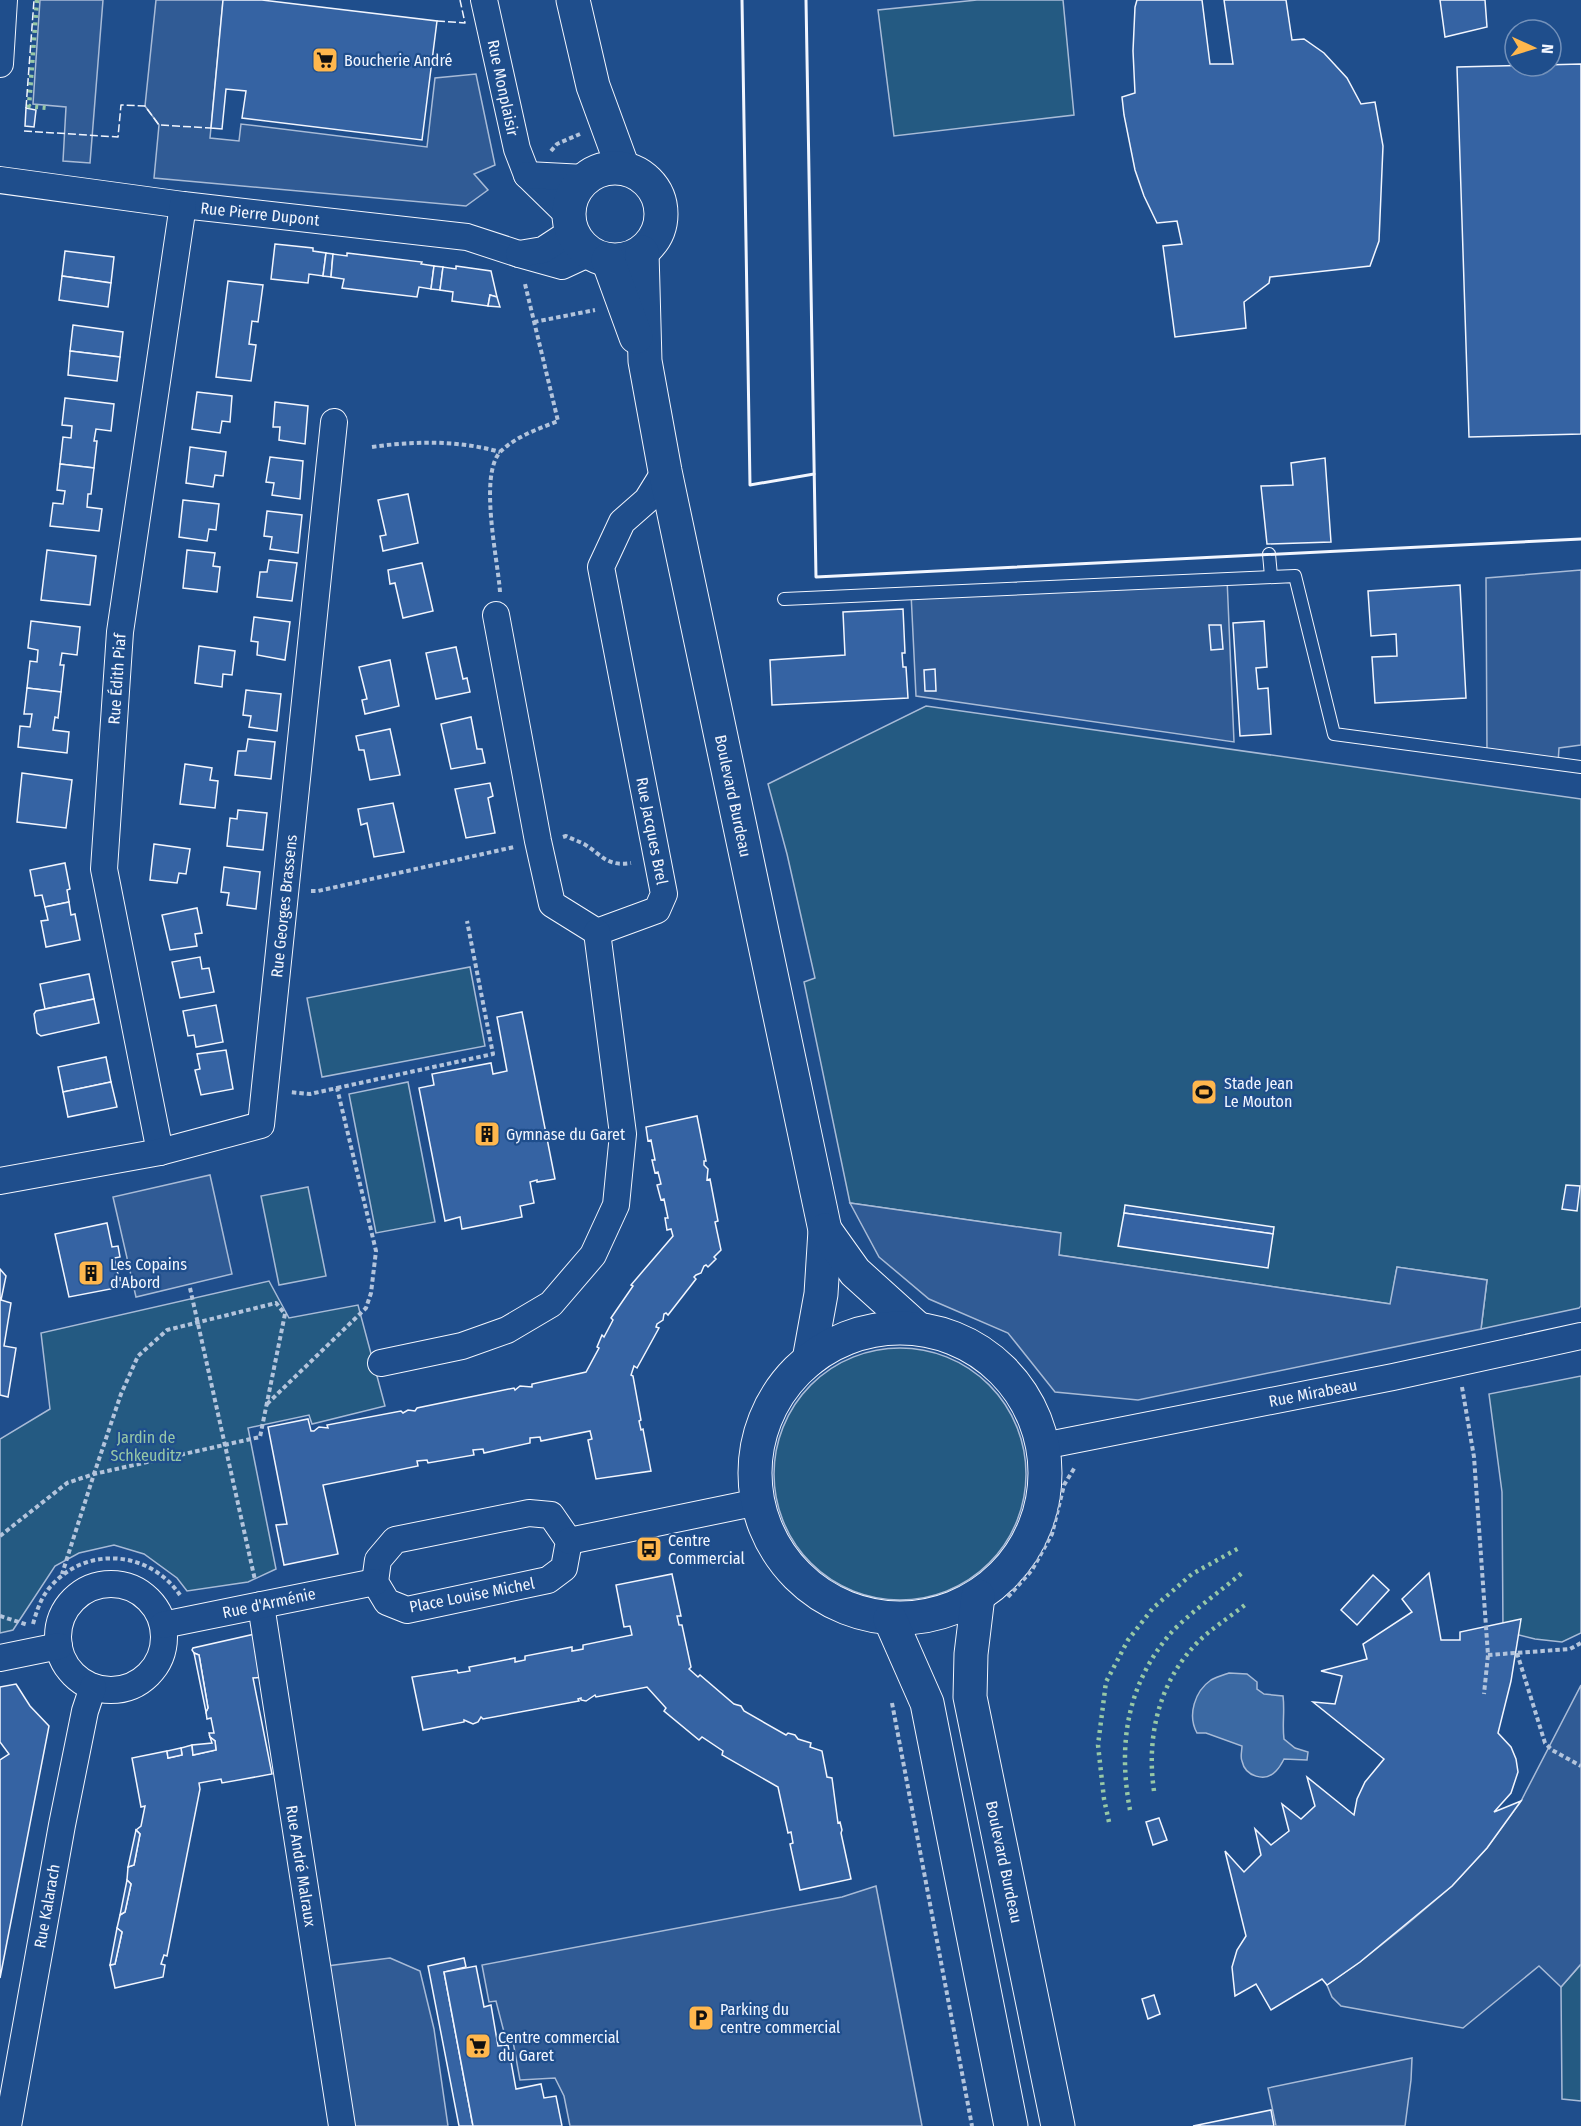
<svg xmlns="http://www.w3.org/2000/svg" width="1581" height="2126" font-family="'Fira Sans Condensed',sans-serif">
<rect width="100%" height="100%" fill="#1f4e8c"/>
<g fill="#245a82" stroke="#a8bbd7" stroke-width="1.5">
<polygon points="977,0 1063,0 1074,115 894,136 878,10"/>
<polygon points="926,706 1581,799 1581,1306 1579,1308 1481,1329 1487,1280 1397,1267 1391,1304 1058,1255 1060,1233 850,1203 804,982 815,978 787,854 768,784"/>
<polygon points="470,967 485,1046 322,1077 307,998"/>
<polygon points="408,1082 435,1222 376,1233 349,1094"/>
<polygon points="308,1187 326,1276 279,1285 261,1196"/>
<polygon points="269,1281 289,1318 358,1305 385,1406 312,1424 309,1415 248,1428 276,1569 248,1582 187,1591 177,1578 144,1554 114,1545 79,1553 55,1566 13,1630 0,1633 0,1439 50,1409 41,1333"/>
<circle cx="900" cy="1474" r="126"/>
<polygon points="1581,1376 1581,1633 1562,1642 1535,1639 1503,1631 1502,1492 1489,1394"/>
<polygon points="1581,1964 1581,2101 1562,2099 1561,1987"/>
</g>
<g fill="#305b95" stroke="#a8bbd7" stroke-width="1.5">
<polygon points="40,0 103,0 90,163 63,161 66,107 33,104"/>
<polygon points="156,0 223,0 210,138 239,141 241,124 427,147 435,78 476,74 495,165 474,174 488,190 466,206 154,178 159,125 145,106"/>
<polygon points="1581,570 1581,745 1559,748 1558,764 1487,754 1486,578"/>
<polygon points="1227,578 1234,742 916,696 911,593"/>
<polygon points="210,1175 232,1274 136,1297 113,1197"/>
<polygon points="850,1203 1061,1233 1059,1255 1390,1304 1397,1267 1487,1280 1481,1329 1138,1400 1055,1392 1008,1333 929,1299 879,1257"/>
<polygon points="1581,1685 1581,1964 1561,1987 1539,1966 1463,2028 1341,2006 1332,1997 1327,1985 1360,1962 1405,1926 1452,1886 1487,1848 1521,1801"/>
<polygon points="876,1886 922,2126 570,2126 564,2096 555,2078 520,2080 512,2036 505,2036 496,2001 489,2002 482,1965 842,1897"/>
<polygon points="390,1958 420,1971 434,2029 448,2126 351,2126 327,1966"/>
<polygon points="1412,2058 1411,2080 1405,2126 1276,2126 1268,2088"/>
</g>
<path fill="#3b69a3" stroke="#a8bbd7" stroke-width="1.5" d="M1229,1673l18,1 10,8v7l7,5 19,2c2,15 -1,28 1,43l11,9 13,4 -1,8 -23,-1c-2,4 -5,9 -8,12 -11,12 -31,5 -34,-10 -2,-4 0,-10 0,-15l-36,-13h-9c-10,-18 -2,-42 14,-53 5,-3 12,-5 18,-7z"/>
<g fill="#3563a3" stroke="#f2f6ff" stroke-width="1.5">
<polygon points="223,0 262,0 437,21 422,140 242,118 246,91 226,89 222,129 211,128"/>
<polygon points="1137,0 1202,0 1210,64 1233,64 1224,0 1286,0 1292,40 1304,39 1324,53 1347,78 1361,104 1375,102 1383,146 1379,241 1370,266 1270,277 1269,283 1244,302 1246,328 1175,337 1163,246 1182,244 1177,221 1157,223 1144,196 1135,170 1124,115 1122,97 1135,93 1133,51 1135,7"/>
<polygon points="1440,0 1485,0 1487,27 1445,37"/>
<polygon points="1581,64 1581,434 1469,437 1457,67"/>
<polygon points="26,108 36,110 34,127 25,126"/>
<polygon points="275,244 313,248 313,251 326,253 323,276 309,274 308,283 271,279"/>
<polygon points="65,251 114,257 111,283 62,276"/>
<polygon points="326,253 333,254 331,277 323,276"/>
<polygon points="347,253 422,262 421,264 434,266 431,289 419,287 417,297 342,288 344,279 331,277 333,254 347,256"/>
<polygon points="434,266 443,267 440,290 431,289"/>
<polygon points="456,266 491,271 497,297 490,295 488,306 452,301 453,292 440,290 443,267 456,269"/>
<polygon points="62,276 111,283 108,307 59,300"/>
<polygon points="228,281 263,285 258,322 252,321 249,344 256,345 251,381 216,377"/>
<polygon points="490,295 497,297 500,307 488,306"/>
<polygon points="73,325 123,332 120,357 70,351"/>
<polygon points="70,351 120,357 117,381 68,375"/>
<polygon points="197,392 232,396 230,422 222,421 220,433 192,429"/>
<polygon points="65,398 114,404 111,431 96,429 94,441 97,441 94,468 60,464 63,437 71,438 72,426 62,425"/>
<polygon points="275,402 308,406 305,444 279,440 280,427 273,427"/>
<polygon points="190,447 226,452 223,476 215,475 213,487 186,483"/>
<polygon points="270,457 303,461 300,499 272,495 274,483 266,482"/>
<polygon points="1325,458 1331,542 1267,544 1261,486 1293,485 1291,463"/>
<polygon points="60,464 94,468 91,494 88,494 87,507 102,509 99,531 50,526 53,503 63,504 65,491 57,490"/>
<polygon points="408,494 418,543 383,551 380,536 386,535 378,500"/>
<polygon points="183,500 219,504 216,530 209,529 207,541 179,537"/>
<polygon points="267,511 302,515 298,553 270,549 272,537 264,536"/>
<polygon points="47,550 96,556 90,605 41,600"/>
<polygon points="187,550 215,553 213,566 220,567 217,592 183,588"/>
<polygon points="269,560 297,563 292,601 257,597 260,572 267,572"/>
<polygon points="422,563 433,611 403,618 395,583 390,584 388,570"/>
<polygon points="1460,585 1466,698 1375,703 1372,657 1397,656 1396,634 1371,636 1368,591"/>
<polygon points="903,609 905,653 902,653 903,667 906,667 908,698 772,705 770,660 845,655 843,612"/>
<polygon points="254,617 290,622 285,660 257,655 258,642 251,641"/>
<polygon points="31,621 80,627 77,655 62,653 60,665 64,665 61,692 27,688 30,661 37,662 38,650 28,648"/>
<polygon points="1264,621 1267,667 1256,668 1258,689 1268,688 1271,734 1240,736 1233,623"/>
<polygon points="1209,625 1221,625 1223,649 1211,650"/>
<polygon points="199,646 235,651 232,675 223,674 222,687 195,683"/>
<polygon points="456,647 463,679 467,678 470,692 436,699 426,653"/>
<polygon points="390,660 399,706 365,714 362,700 367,699 359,667"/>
<polygon points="935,669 936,691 925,691 924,670"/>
<polygon points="27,688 61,692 58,718 55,717 53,730 69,732 67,753 18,747 20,726 30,727 32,714 24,714"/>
<polygon points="246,690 281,694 277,731 249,727 251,716 243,715"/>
<polygon points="471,717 477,749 482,749 485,763 451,769 441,724"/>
<polygon points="390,729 400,775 370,780 364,750 359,750 356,736"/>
<polygon points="248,739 275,742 271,779 235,775 238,751 246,751"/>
<polygon points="185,764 212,768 210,780 218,781 215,808 180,804"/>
<polygon points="22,773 72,780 66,828 17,822"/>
<polygon points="490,783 493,796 488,798 495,833 466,838 455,789"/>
<polygon points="393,803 404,852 374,857 367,823 361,825 358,809"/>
<polygon points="238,810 267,813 263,850 227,846 230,818 237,819"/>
<polygon points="154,844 190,849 186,874 179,873 177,883 150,880"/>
<polygon points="65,863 70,889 67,890 69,902 45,907 42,895 35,896 30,870"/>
<polygon points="224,867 260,872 256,909 227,905 229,893 221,892"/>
<polygon points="69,902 71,915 75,914 80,940 46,947 41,921 48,920 45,907"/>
<polygon points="197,908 202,933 195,934 197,946 170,950 162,915"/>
<polygon points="200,957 202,969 209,968 214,992 180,998 172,962"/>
<polygon points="89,974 94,999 45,1009 40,984"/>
<polygon points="94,999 99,1023 41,1036 37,1033 34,1014 36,1011"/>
<polygon points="216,1005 223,1042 196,1047 194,1035 188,1036 183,1011"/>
<polygon points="522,1012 555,1179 537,1182 537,1180 530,1182 534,1203 520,1206 522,1217 462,1229 460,1217 445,1221 419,1088 434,1085 432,1074 491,1063 493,1074 507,1071 497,1017"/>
<polygon points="226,1050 233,1089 201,1095 195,1070 200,1069 197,1054"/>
<polygon points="106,1057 111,1082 63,1092 58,1067"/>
<polygon points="111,1082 117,1107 68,1117 63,1092"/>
<polygon points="697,1116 706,1161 704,1161 704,1165 708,1169 707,1180 710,1179 718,1221 715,1222 721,1250 714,1257 716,1259 708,1267 706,1265 704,1266 701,1273 696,1275 694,1277 696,1279 668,1315 666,1313 664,1314 663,1320 657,1324 656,1327 659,1328 637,1368 634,1366 631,1375 633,1376 641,1420 639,1421 641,1430 643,1429 651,1471 596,1479 588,1440 592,1439 590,1431 541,1441 540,1437 530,1438 530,1443 484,1453 483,1449 473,1450 474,1455 428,1463 427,1460 417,1461 418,1466 323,1485 338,1554 284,1565 276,1525 287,1524 268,1427 308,1419 311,1431 314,1431 319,1427 328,1428 327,1425 401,1411 403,1413 408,1410 415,1411 417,1408 514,1388 515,1390 520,1386 532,1387 532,1384 586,1372 599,1348 597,1347 602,1335 604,1337 613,1320 611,1318 633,1286 631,1285 673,1236 671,1229 667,1230 665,1218 668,1218 664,1199 661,1200 657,1185 661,1184 658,1172 655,1173 652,1160 655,1160 651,1140 648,1141 646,1127"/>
<polygon points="1566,1185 1580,1186 1577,1211 1562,1209"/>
<polygon points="1125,1205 1274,1227 1273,1234 1124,1213"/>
<polygon points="1124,1213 1273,1234 1268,1268 1118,1246"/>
<polygon points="107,1223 112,1247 118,1246 120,1257 114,1258 121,1287 69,1297 55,1234"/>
<polygon points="0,1269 6,1276 1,1300 11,1303 4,1346 16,1348 8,1397 0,1395"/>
<polygon points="1429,1573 1441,1640 1460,1640 1460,1632 1521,1619 1511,1681 1498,1733 1511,1747 1516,1759 1518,1772 1511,1793 1494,1812 1521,1801 1487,1848 1452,1886 1360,1962 1327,1985 1322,1979 1271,2010 1256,1984 1235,1996 1232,1967 1237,1950 1246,1936 1225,1851 1244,1872 1261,1855 1255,1829 1271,1845 1289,1831 1282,1804 1301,1819 1315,1806 1307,1777 1354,1815 1357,1799 1365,1782 1384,1759 1313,1702 1335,1704 1342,1676 1321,1671 1367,1659 1363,1644 1412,1612 1402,1599"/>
<polygon points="672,1574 681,1616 677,1616 679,1625 682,1625 691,1667 689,1669 698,1677 700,1675 734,1704 741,1706 744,1711 786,1735 788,1733 795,1735 798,1739 811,1743 810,1747 822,1751 827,1777 832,1778 838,1823 840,1822 842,1830 841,1833 851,1879 800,1890 790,1844 793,1843 791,1832 788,1833 778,1787 722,1755 723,1751 702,1737 699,1740 664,1711 666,1708 647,1687 596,1697 595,1695 586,1701 581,1700 581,1698 578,1699 579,1701 483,1719 481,1717 478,1722 473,1724 464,1720 464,1722 423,1730 412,1677 457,1670 458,1673 470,1671 469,1667 515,1658 515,1662 525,1660 525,1656 572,1647 572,1651 583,1649 583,1645 632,1635 630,1626 624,1627 616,1585"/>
<polygon points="1373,1575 1389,1590 1357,1625 1341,1610"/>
<polygon points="255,1634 264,1677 253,1678 272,1774 222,1783 221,1779 199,1783 200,1789 167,1956 164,1955 161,1964 165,1965 163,1977 115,1988 110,1965 115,1964 122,1932 117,1928 120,1915 125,1912 131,1884 127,1880 128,1867 134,1865 140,1834 136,1830 141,1826 145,1806 141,1807 132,1758 167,1751 168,1758 182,1755 181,1748 192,1745 193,1755 216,1750 215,1741 210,1737 209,1733 214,1733 211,1718 207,1719 206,1712 208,1708 199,1655 194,1653 192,1650 193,1648"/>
<polygon points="194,1653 199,1655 208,1708 206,1712"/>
<polygon points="16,1684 30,1706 49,1726 0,1978 0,1760 9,1754 0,1742 0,1687"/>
<polygon points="210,1737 215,1741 216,1750 193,1755 192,1745 212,1743"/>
<polygon points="181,1748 182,1755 168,1758 167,1751"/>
<polygon points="1159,1818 1167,1840 1153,1845 1146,1822"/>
<polygon points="136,1830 140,1834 134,1865 128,1867"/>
<polygon points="127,1880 131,1884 125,1912 120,1915"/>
<polygon points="117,1928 122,1932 115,1964 110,1965"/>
<polygon points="464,1958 466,1967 444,1972 473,2126 459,2126 428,1966"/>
<polygon points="476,1966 484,2007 491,2005 498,2046 508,2045 516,2089 541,2084 544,2098 556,2096 562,2126 473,2126 444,1972"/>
<polygon points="1154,1995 1160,2014 1148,2019 1142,1999"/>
<polygon points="1271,2110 1274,2126 1193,2126"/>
</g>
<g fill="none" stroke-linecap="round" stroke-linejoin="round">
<g stroke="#f2f6ff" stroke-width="14">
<g id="lane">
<polyline points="1269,554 1271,576"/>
<polyline points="784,599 1295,576 1334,734 1581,767"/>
</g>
</g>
<g stroke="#f2f6ff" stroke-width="28">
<g id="street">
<polyline points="484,0 517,149 527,175 568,215"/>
<polyline points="0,64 4,0"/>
<polyline points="527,175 585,178"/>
<polyline points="0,180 183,205 467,237 519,254 562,266 590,253"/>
<polyline points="519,254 543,250 572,231"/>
<polyline points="496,615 538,841 552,904 597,932 657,910 664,894 601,567 622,522 647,500 665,471"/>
<polyline points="160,1152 104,869 120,632 183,205"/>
<polyline points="0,1181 160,1152 261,1125 334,422"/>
<polyline points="381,1363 462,1346 507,1330 551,1304 593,1255 616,1205 623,1134 597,932"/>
<polyline points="1043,1446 1393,1377 1581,1336"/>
<polygon points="529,1513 551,1515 569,1541 564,1568 548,1580 407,1610 387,1602 375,1582 378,1560 395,1540"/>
<polyline points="569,1541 758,1502"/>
<circle cx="111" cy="1637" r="53"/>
<polyline points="261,1605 342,2126"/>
<polyline points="163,1625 375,1582"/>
<polyline points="0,1658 59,1646"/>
<polyline points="8,2126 62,1825 85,1711 93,1687"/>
</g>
</g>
<g stroke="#f2f6ff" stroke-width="35">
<g id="secondary">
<polyline points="573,0 593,86 623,168"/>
<circle cx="615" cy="214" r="46"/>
<polyline points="642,252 645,361 665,471 825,1230 821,1294 809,1360"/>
<polyline points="608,260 636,337"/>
<polyline points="825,1230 855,1272 917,1328"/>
<circle cx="900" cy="1473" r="145"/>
<polyline points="978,1596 971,1654 970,1697 1058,2126"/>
<polyline points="890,1619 927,1703 1011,2126"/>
</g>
</g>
<g stroke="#b3c4dc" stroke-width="4" stroke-dasharray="4.5 3" stroke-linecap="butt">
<polyline points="551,151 557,144 580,134"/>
<polyline points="534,322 595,310"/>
<path d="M372,447c42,-6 86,-7 128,5"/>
<path d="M500,592c-2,-32 -22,-118 1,-141 16,-15 37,-22 57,-30l-33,-137"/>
<path d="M563,837l3,-1c6,3 12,5 18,8 18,11 23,23 47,19"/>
<polyline points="311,891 318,891 514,847"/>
<polyline points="337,1088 493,1054 467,921"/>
<polyline points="190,1288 255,1580"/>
<polyline points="1462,1387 1474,1457 1488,1655 1484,1694"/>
<polyline points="267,1404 366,1308 371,1293 376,1251 337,1088 310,1094 289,1092"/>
<polyline points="0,1536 67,1483 94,1474 260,1437 285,1314 276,1303 167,1330 138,1356 121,1394 94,1474 62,1574"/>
<polyline points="1008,1597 1032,1570 1052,1534 1064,1485 1075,1467"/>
<polyline points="0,1616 28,1625"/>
<path d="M33,1624c4,-14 8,-27 18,-38 36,-41 99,-35 129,9"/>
<polyline points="1517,1653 1545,1743 1552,1750 1581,1766"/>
<polyline points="1488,1655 1570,1649 1581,1643"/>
<polyline points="892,1703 972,2126"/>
</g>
<use href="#lane" stroke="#1f4e8c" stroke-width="12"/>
<use href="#street" stroke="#1f4e8c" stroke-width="26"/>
<use href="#secondary" stroke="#1f4e8c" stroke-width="33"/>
<g stroke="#97c8a6" stroke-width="4.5" stroke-dasharray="3 4.5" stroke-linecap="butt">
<polyline points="37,0 29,106 47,108"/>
<path d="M1154,1791c-8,-54 5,-110 44,-149 14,-14 32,-25 48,-38"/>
<path d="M1130,1810c-12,-64 -4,-124 40,-176 19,-21 51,-43 73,-62"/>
<polyline points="1109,1822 1104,1799 1098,1745 1106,1682 1128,1640 1153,1608 1192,1574 1239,1548"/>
</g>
<g stroke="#f2f6ff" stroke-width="1.5" stroke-dasharray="8 3" stroke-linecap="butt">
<polyline points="437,21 465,23 460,0"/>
<polyline points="26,108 34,0"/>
<polyline points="24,131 118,137 121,105 145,106 159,125 211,128"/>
</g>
<g stroke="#f2f6ff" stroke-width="3">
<polyline points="742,0 750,485 814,474"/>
<polyline points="806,0 816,577 1581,539"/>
</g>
</g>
<defs>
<g id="supermarket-square" transform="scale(1.35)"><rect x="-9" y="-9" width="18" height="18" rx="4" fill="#ffb74d" stroke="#1f4e8c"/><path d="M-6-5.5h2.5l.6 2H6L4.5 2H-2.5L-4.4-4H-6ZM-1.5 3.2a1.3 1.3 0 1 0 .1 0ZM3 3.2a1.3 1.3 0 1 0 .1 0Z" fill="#111"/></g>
<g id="stadium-square" transform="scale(1.35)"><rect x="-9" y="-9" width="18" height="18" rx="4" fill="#ffb74d" stroke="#1f4e8c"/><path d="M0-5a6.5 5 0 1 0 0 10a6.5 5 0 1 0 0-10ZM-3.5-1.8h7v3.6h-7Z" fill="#111"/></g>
<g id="building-square" transform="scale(1.35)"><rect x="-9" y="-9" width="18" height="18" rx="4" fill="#ffb74d" stroke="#1f4e8c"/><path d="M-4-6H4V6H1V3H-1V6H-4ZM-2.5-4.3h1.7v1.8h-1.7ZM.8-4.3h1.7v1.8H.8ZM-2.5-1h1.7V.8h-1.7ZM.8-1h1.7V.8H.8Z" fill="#111"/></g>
<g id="bus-square" transform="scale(1.35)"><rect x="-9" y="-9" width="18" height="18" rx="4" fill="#ffb74d" stroke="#1f4e8c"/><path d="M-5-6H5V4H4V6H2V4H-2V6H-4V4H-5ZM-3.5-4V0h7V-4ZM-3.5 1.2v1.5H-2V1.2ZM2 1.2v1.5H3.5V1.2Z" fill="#111"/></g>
<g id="parking-square" transform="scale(1.35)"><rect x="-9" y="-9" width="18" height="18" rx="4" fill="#ffb74d" stroke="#1f4e8c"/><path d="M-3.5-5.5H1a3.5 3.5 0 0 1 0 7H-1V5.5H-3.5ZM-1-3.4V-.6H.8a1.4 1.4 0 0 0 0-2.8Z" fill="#111"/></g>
</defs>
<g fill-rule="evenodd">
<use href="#supermarket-square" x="325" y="60"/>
<use href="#stadium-square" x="1204" y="1092"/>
<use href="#building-square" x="487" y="1134"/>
<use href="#building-square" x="91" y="1273"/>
<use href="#bus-square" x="649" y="1549"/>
<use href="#parking-square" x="701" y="2018"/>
<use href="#supermarket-square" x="478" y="2046"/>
</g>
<g text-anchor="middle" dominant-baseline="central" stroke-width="4.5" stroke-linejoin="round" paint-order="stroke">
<g font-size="16" fill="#f2f6ff" stroke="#1f4e8c" text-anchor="start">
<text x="344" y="60">Boucherie André</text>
<text x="1224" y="1083">Stade Jean<tspan x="1224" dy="18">Le Mouton</tspan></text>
<text x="506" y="1134">Gymnase du Garet</text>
<text x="110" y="1264">Les Copains<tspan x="110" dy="18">d'Abord</tspan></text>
<text x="668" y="1540">Centre<tspan x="668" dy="18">Commercial</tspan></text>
<text x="720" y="2009">Parking du<tspan x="720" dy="18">centre commercial</tspan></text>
<text x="498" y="2037">Centre commercial<tspan x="498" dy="18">du Garet</tspan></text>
</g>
<g font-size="16" fill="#f2f6ff" stroke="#1f4e8c">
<text transform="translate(503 88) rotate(78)">Rue Monplaisir</text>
<text transform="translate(260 214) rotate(6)">Rue Pierre Dupont</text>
<text transform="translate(117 679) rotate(-86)">Rue Édith Piaf</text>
<text transform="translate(733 796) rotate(78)">Boulevard Burdeau</text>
<text transform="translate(652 831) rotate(79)">Rue Jacques Brel</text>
<text transform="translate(284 906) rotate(-84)">Rue Georges Brassens</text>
<text transform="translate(1313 1393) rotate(-11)">Rue Mirabeau</text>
<text transform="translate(472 1595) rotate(-11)">Place Louise Michel</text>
<text transform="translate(269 1603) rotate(-12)">Rue d'Arménie</text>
<text transform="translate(1004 1862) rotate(78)">Boulevard Burdeau</text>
<text transform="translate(301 1866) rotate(81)">Rue André Malraux</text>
<text transform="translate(47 1906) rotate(-80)">Rue Kalarach</text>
</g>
<g font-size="16" fill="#97c8a6" stroke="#1f4e8c">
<text x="146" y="1437">Jardin de<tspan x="146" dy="18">Schkeuditz</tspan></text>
</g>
</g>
<g transform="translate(1533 48) rotate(94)"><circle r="28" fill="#1f4e8c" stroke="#7391ba" stroke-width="1.5"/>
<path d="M0-4.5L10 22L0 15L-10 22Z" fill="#ffb74d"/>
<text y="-9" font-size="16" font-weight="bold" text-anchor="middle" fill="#f2f6ff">N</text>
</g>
</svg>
